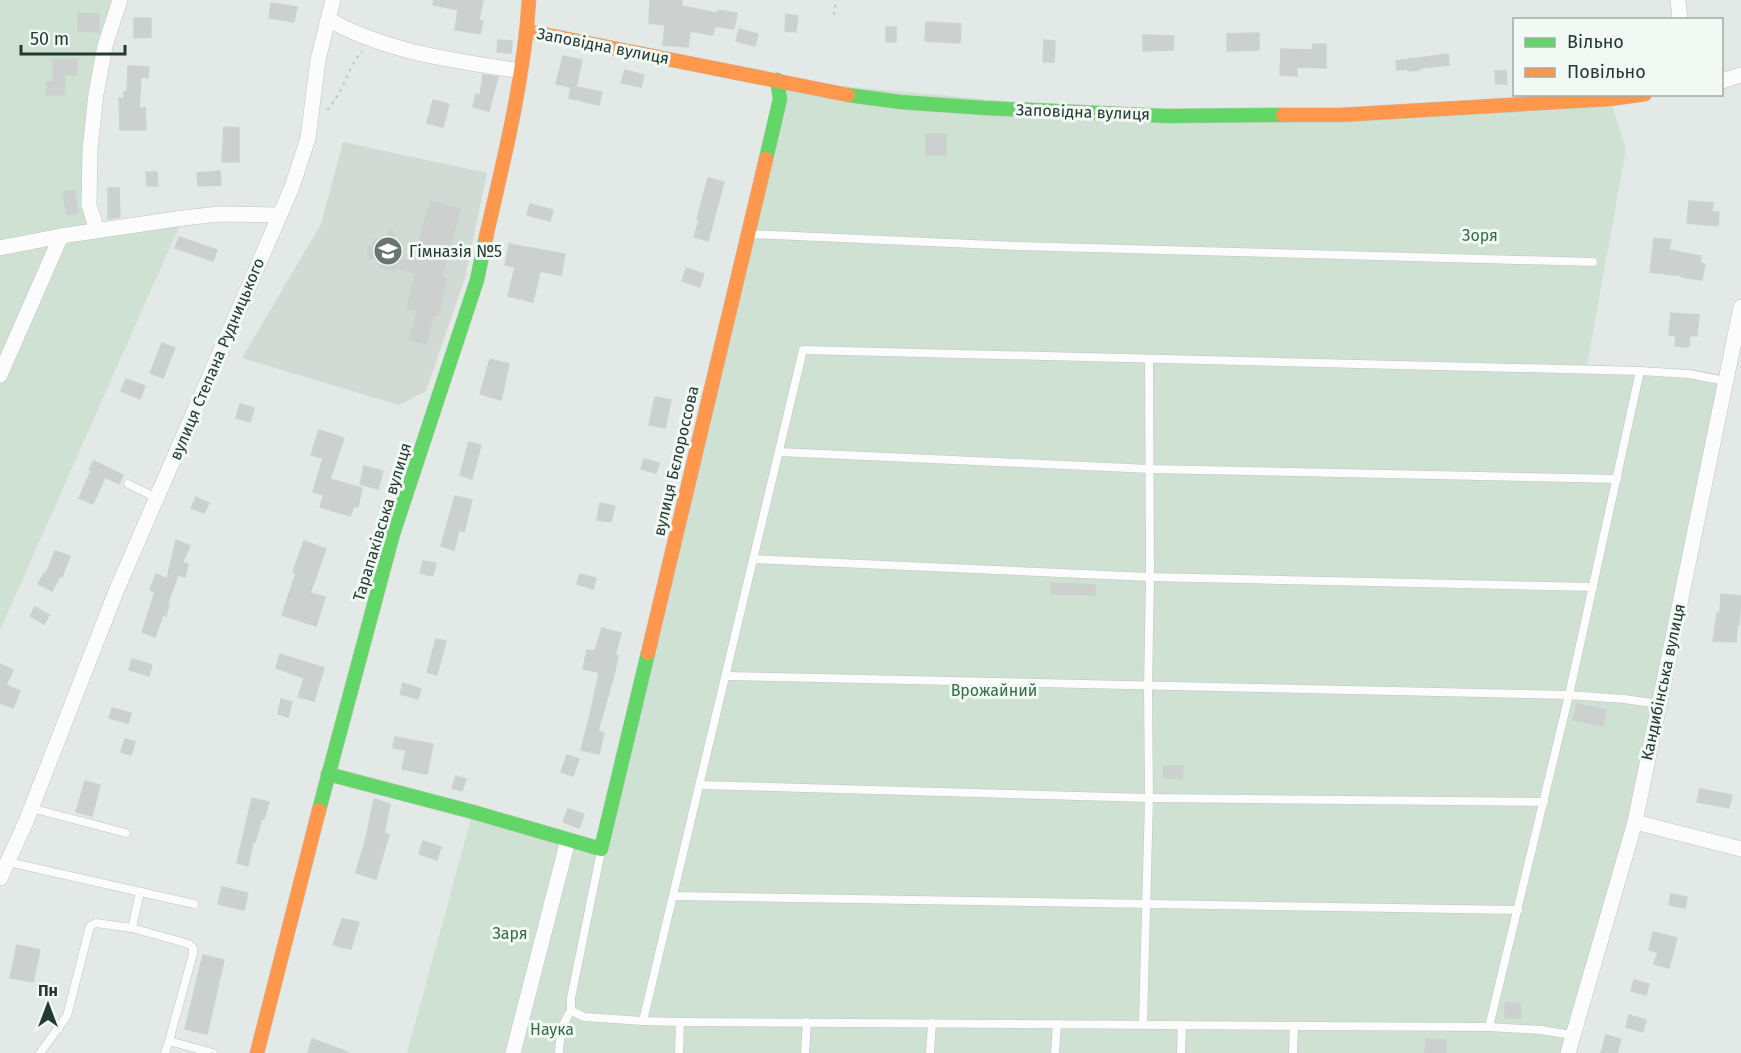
<svg xmlns="http://www.w3.org/2000/svg" width="1741" height="1053" font-family="'Fira Sans',sans-serif">
<rect width="100%" height="100%" fill="#e3e9e6"/>
<polygon fill="#d2dad6" points="343,142 487,173 465,278 426,391 399,405 242,358 321,224"/>
<g fill="#cee1d2">
<polygon points="0,0 120,0 90,149 97,230 183,218 0,630"/>
<polygon points="777,80 1167,116 1610,99 1626,149 1587,365 1689,369 1726,375 1635,822 1568,1053 407,1053 472,815 600,852"/>
</g>
<g fill="#ccd1cf" stroke="#ccd2cf" stroke-width="1.5">
<polygon points="434,0 483,0 479,20 483,21 480,34 455,30 458,10 433,5"/>
<polygon points="650,0 682,0 681,6 717,13 718,10 737,13 734,29 715,26 713,35 690,31 688,47 663,45 665,25 649,23"/>
<polygon points="271,3 297,7 294,22 269,18"/>
<polygon points="78,13 99,14 99,32 78,31"/>
<polygon points="786,14 798,16 796,32 785,31"/>
<polygon points="134,18 151,18 151,37 134,38"/>
<polygon points="926,22 961,24 960,43 925,41"/>
<rect x="886" y="27" width="10" height="15"/>
<polygon points="739,29 758,34 755,46 736,41"/>
<polygon points="1259,33 1259,50 1227,51 1227,34"/>
<polygon points="1143,35 1174,36 1173,50 1143,51"/>
<polygon points="498,40 512,41 511,53 497,52"/>
<polygon points="1044,40 1055,41 1054,62 1043,62"/>
<polygon points="1313,44 1326,44 1326,68 1297,67 1297,76 1280,75 1281,49 1313,50"/>
<polygon points="1448,54 1449,65 1420,68 1420,70 1408,71 1408,69 1397,70 1396,61"/>
<polygon points="563,56 582,60 576,87 602,92 599,105 569,98 571,87 556,84"/>
<polygon points="53,59 78,59 76,75 65,75 64,95 46,95 47,82 53,82"/>
<polygon points="128,66 149,67 148,78 141,77 139,108 145,108 146,130 120,130 119,98 124,99 124,92 127,92"/>
<polygon points="625,70 644,75 641,87 621,83"/>
<polygon points="1495,71 1506,71 1507,84 1496,84"/>
<polygon points="483,75 498,77 489,111 473,107 476,94 480,96"/>
<polygon points="433,100 449,104 443,127 427,123"/>
<polygon points="224,127 239,128 239,162 222,162"/>
<rect x="926" y="134" width="20" height="21"/>
<polygon points="220,171 221,185 198,186 197,173"/>
<polygon points="146,172 157,172 158,186 147,186"/>
<polygon points="708,178 724,182 708,241 694,237 699,220 697,219"/>
<polygon points="108,188 119,188 120,217 108,219"/>
<polygon points="74,190 78,213 67,215 63,192"/>
<polygon points="430,201 460,209 442,277 447,279 438,316 434,315 426,344 409,340 417,311 407,308 416,273 395,268 395,271 380,268 380,259 368,259 368,246 373,246 374,239 387,239 389,230 394,231 393,257 414,262"/>
<polygon points="1689,201 1713,203 1712,212 1719,212 1718,226 1687,223"/>
<polygon points="530,204 553,210 550,221 527,215"/>
<polygon points="179,237 217,250 213,261 175,248"/>
<polygon points="1654,238 1671,240 1669,250 1701,256 1700,263 1705,264 1702,280 1682,277 1683,276 1650,272"/>
<polygon points="509,244 565,254 561,275 540,271 533,302 508,296 515,267 505,265"/>
<polygon points="686,268 704,274 700,287 682,281"/>
<polygon points="1671,313 1699,315 1697,336 1690,335 1689,347 1675,346 1676,336 1669,335"/>
<polygon points="162,343 175,348 163,378 150,373"/>
<polygon points="490,359 509,364 501,400 480,394"/>
<polygon points="126,379 145,386 140,399 121,391"/>
<polygon points="655,397 671,400 665,428 649,425"/>
<polygon points="240,404 254,408 250,422 236,418"/>
<polygon points="319,430 344,438 330,479 362,488 358,507 354,506 350,516 320,507 324,495 313,492 323,458 311,455"/>
<polygon points="469,442 481,445 472,479 460,475"/>
<polygon points="644,459 659,463 656,473 641,469"/>
<polygon points="94,461 123,475 119,484 105,477 93,504 79,498 91,471 89,470"/>
<polygon points="364,466 383,471 378,489 360,484"/>
<polygon points="455,496 472,500 464,532 459,530 454,550 441,546"/>
<polygon points="196,497 209,503 204,513 191,508"/>
<polygon points="600,503 615,506 611,522 597,520"/>
<polygon points="176,540 190,546 182,563 188,564 185,577 178,575 167,605 169,605 166,616 163,615 155,637 142,632 155,592 150,590 156,574 167,579"/>
<polygon points="304,541 326,549 310,593 325,597 316,626 282,615 296,573 293,572"/>
<polygon points="55,551 70,556 62,577 60,576 52,591 38,584 44,573 46,574"/>
<polygon points="423,561 436,563 433,576 420,573"/>
<polygon points="580,574 596,578 593,589 577,584"/>
<polygon points="1051,583 1095,585 1095,595 1051,594"/>
<polygon points="1721,594 1741,596 1739,625 1737,625 1736,642 1713,641 1717,613 1720,613"/>
<polygon points="35,607 49,615 44,624 30,616"/>
<polygon points="602,628 621,633 615,655 618,656 614,675 598,731 604,733 599,754 581,750 592,707 599,672 583,669 587,650 595,651"/>
<polygon points="436,639 446,641 437,675 427,672"/>
<polygon points="280,654 324,668 314,701 298,697 304,678 276,668"/>
<polygon points="132,659 152,665 149,676 129,670"/>
<polygon points="0,664 13,670 6,685 20,691 13,708 0,703"/>
<polygon points="403,683 421,689 418,699 400,694"/>
<polygon points="281,699 292,702 288,717 278,714"/>
<polygon points="1577,704 1606,710 1603,726 1573,720"/>
<polygon points="112,708 131,713 128,723 109,718"/>
<polygon points="395,737 433,744 427,774 402,769 406,750 393,748"/>
<polygon points="125,739 135,742 131,755 121,752"/>
<polygon points="567,755 579,759 573,776 561,772"/>
<polygon points="1164,766 1183,766 1182,779 1163,778"/>
<polygon points="456,776 466,779 462,791 452,788"/>
<polygon points="85,781 100,785 92,816 76,812"/>
<polygon points="1700,789 1732,795 1729,808 1697,802"/>
<polygon points="252,798 269,802 264,819 262,819 255,842 253,842 248,866 237,863"/>
<polygon points="374,799 390,804 384,833 389,835 376,879 356,873 366,838"/>
<polygon points="568,809 584,814 579,828 563,822"/>
<polygon points="423,841 441,847 437,860 419,854"/>
<polygon points="222,887 248,893 244,910 218,904"/>
<polygon points="1671,894 1687,897 1685,908 1669,905"/>
<polygon points="342,919 359,922 351,949 333,945"/>
<polygon points="1653,932 1677,938 1669,968 1654,964 1658,952 1649,950"/>
<polygon points="17,945 40,950 33,982 10,978"/>
<polygon points="203,955 224,960 207,1034 185,1029"/>
<polygon points="1634,980 1649,984 1646,995 1631,991"/>
<polygon points="1505,1003 1520,1003 1521,1018 1505,1018"/>
<polygon points="1629,1015 1646,1020 1643,1032 1626,1027"/>
<polygon points="1606,1035 1621,1039 1617,1053 1601,1053"/>
<polygon points="312,1039 348,1052 348,1053 308,1053"/>
<polygon points="1426,1039 1446,1040 1446,1053 1425,1053"/>
</g>
<g fill="none" stroke-linecap="round" stroke-linejoin="round">
<g stroke="#c0c5c3" stroke-width="9">
<g id="lane">
<polyline points="749,234 1017,246 1593,262"/>
<polyline points="779,452 1150,469 1617,479"/>
<polyline points="128,484 157,498"/>
<polyline points="753,559 1150,577 1593,587"/>
<polyline points="726,676 1569,695 1624,699 1659,704"/>
<polyline points="700,785 1149,798 1544,802"/>
<polyline points="31,808 126,833"/>
<polyline points="601,851 571,998 571,1011 584,1017 643,1021 680,1022 1489,1027 1541,1030 1572,1035"/>
<polyline points="8,862 194,904"/>
<polyline points="140,892 132,928 189,944 193,948 193,954 169,1041"/>
<polyline points="673,896 1518,910"/>
<polyline points="643,1021 803,350 1640,371 1689,374 1725,381"/>
<polyline points="1143,1024 1149,798 1148,687 1150,577 1149,359"/>
<polyline points="1489,1027 1569,695 1640,371"/>
<polyline points="40,1053 67,1016 90,926 96,923 132,928"/>
<polyline points="165,1053 169,1041 213,1053"/>
<path d="M559,1053c1,-16 2,-29 12,-42"/>
<polyline points="679,1053 680,1022"/>
<polyline points="805,1053 807,1022"/>
<polyline points="930,1053 932,1023"/>
<polyline points="1055,1053 1057,1024"/>
<polyline points="1181,1053 1182,1025"/>
<polyline points="1293,1053 1294,1026"/>
</g>
</g>
<g stroke="#c0c5c3" stroke-width="16">
<g id="street">
<polyline points="1678,0 1680,20"/>
<path d="M328,19c56,33 129,42 193,52"/>
<polyline points="1722,81 1741,75"/>
<polyline points="97,230 89,205 90,149 96,94 105,46 120,0"/>
<polyline points="0,248 61,236 183,218 219,214 279,215"/>
<polyline points="0,375 61,236"/>
<polyline points="1635,822 1741,849"/>
<polyline points="0,878 25,824 117,589 292,187 308,138 318,60 333,0"/>
<polyline points="513,1053 568,840"/>
<polyline points="1568,1053 1635,822 1741,307"/>
</g>
</g>
<g stroke="#c0c6c3" stroke-width="15">
<g id="fast">
<polyline points="848,95 900,102 985,108 1167,116 1283,115"/>
<polyline points="766,159 780,99 777,80"/>
<polyline points="328,774 473,812 601,849 648,653"/>
<polyline points="319,810 393,534 477,280 486,237"/>
</g>
</g>
<g stroke="#c0c6c3" stroke-width="15">
<g id="slow">
<polyline points="527,31 848,95"/>
<polyline points="1283,115 1340,115 1610,99 1645,94"/>
<path d="M486,237c18,-78 38,-157 43,-237"/>
<polyline points="648,653 766,159"/>
<polyline points="257,1053 319,810"/>
</g>
</g>
<g stroke="#c0c9c4" stroke-width="2" stroke-dasharray="3 4.5" stroke-linecap="butt">
<polyline points="834,15 836,0"/>
<path d="M327,110c16,-16 20,-41 35,-59"/>
</g>
<use href="#lane" stroke="#fbfcfb" stroke-width="8"/>
<use href="#street" stroke="#fbfcfb" stroke-width="15"/>
<use href="#fast" stroke="#63d668" stroke-width="14"/>
<use href="#slow" stroke="#ff974d" stroke-width="14"/>
</g>
<defs>
<g id="school-disc" transform="scale(1.5)"><circle r="9.5" fill="#667771" stroke="#f2f8f4"/><path d="M0-5L7-2L0 1L-7-2ZM-4 1L0 2.5L4 1V4Q0 6-4 4Z" fill="#fff"/></g>
</defs>
<g fill-rule="evenodd">
<use href="#school-disc" x="388" y="251"/>
</g>
<g text-anchor="middle" dominant-baseline="central" stroke-width="6" stroke-linejoin="round" paint-order="stroke">
<g font-size="16" fill="#233a32" stroke="#f2f8f4">
<text transform="translate(603 46) rotate(11)">Заповідна вулиця</text>
<text transform="translate(1083 112) rotate(2)">Заповідна вулиця</text>
<text transform="translate(217 359) rotate(-67)">вулиця Степана Рудницького</text>
<text transform="translate(676 461) rotate(-77)">вулиця Бєлороссова</text>
<text transform="translate(382 522) rotate(-73)">Тарапаківська вулиця</text>
<text transform="translate(1663 682) rotate(-78)">Кандибінська вулиця</text>
</g>
<g font-size="16" fill="#306e43" stroke="#f2f8f4">
<text x="1480" y="235">Зоря</text>
<text x="994" y="690">Врожайний</text>
<text x="510" y="933">Заря</text>
<text x="552" y="1029">Наука</text>
</g>
<g font-size="16" fill="#233a32" stroke="#f2f8f4" text-anchor="start">
<text x="409" y="251">Гімназія №5</text>
</g>
</g>
<rect x="1513" y="18" width="210" height="78" fill="#f2f8f4" stroke="#9faca6" stroke-width="1.5"/>
<rect x="1525" y="38" width="30" height="9" fill="#63d668" stroke="#9faca6" stroke-width="1.5"/>
<text x="1567" y="48" font-size="18" fill="#233a32">Вільно</text>
<rect x="1525" y="68" width="30" height="9" fill="#ff974d" stroke="#9faca6" stroke-width="1.5"/>
<text x="1567" y="78" font-size="18" fill="#233a32">Повільно</text>
<g transform="translate(48 1005)" stroke="#f2f8f4" stroke-width="4.5" paint-order="stroke">
<path d="M0-4.5L10 22L0 15L-10 22Z" fill="#233a32"/>
<text y="-9" font-size="16" font-weight="bold" text-anchor="middle" fill="#233a32">Пн</text>
</g>
<path d="M21 45v9h104v-9" fill="none" stroke="#233a32" stroke-width="3"/>
<text x="30" y="45" font-size="18" fill="#233a32" stroke="#f2f8f4" stroke-width="4.5" paint-order="stroke">50 m</text>
</svg>
